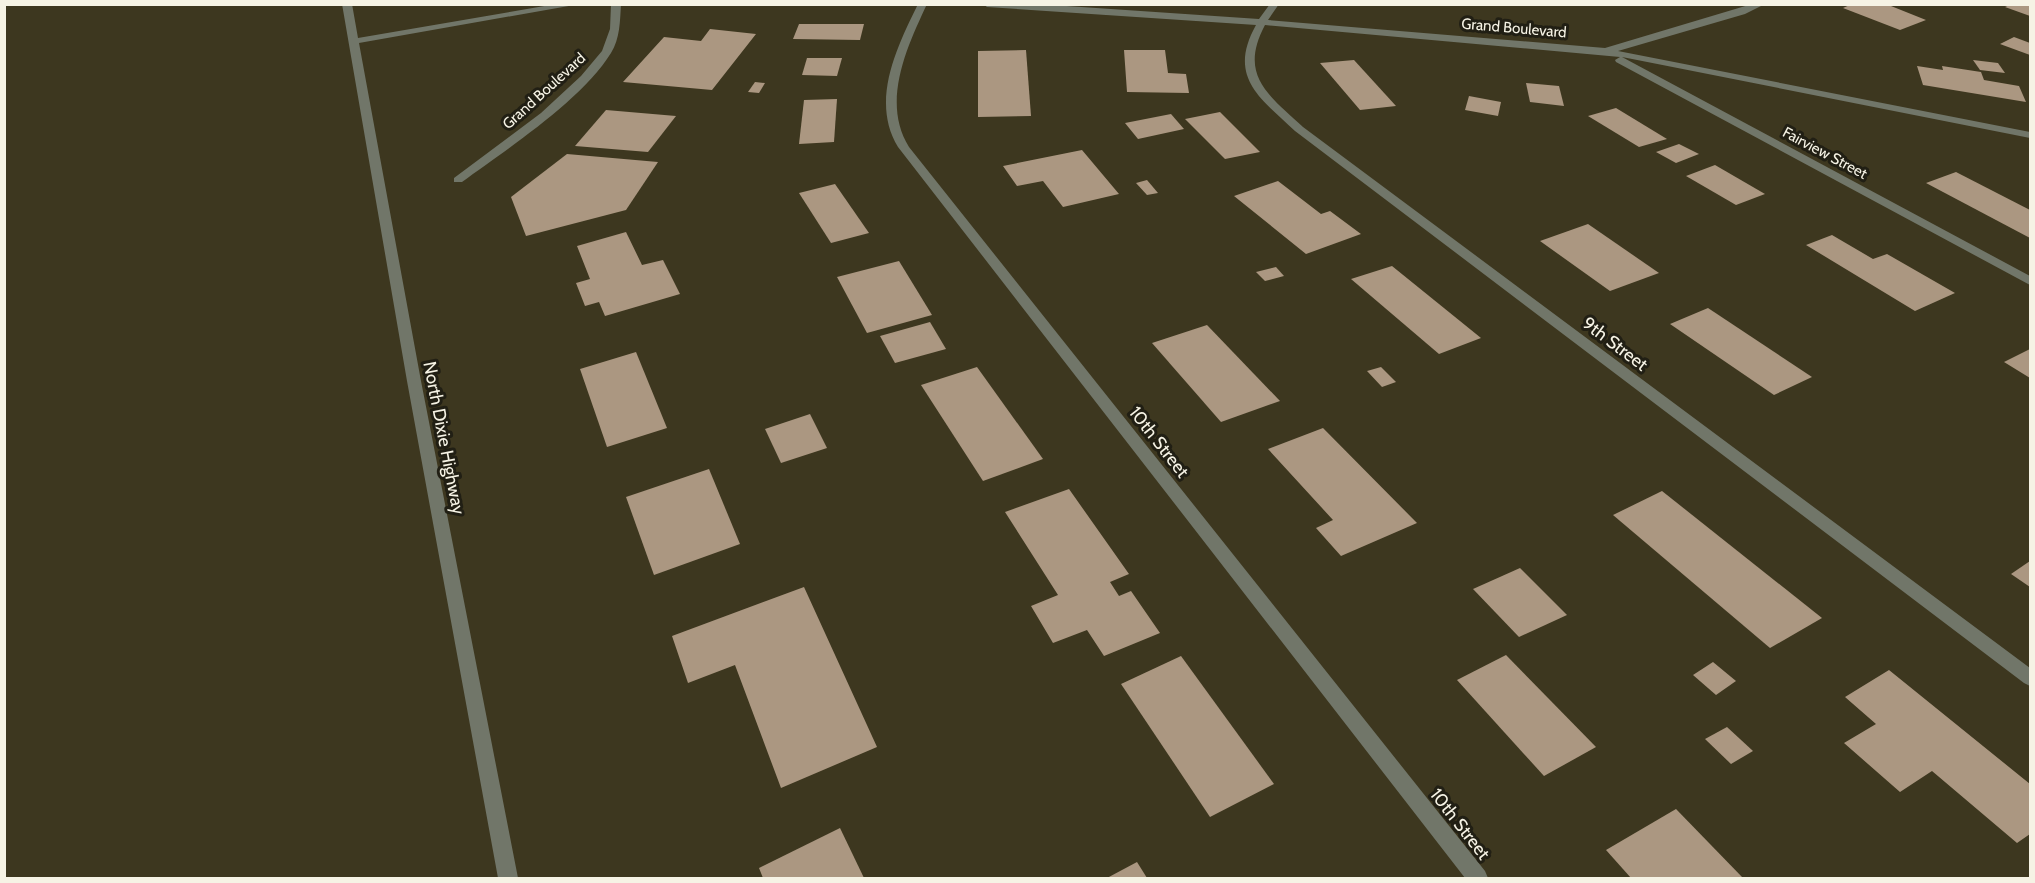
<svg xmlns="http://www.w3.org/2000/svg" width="2035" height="883" font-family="Cabin,sans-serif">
<rect width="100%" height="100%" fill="#3d371f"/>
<g fill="#ab9781">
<polygon points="1852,4 1886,4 1926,20 1900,30 1843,8"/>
<polygon points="2012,4 2030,4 2030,16 2005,7"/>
<polygon points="799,24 864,24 860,40 793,39"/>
<polygon points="710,29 756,34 712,90 623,82 664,37 701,41"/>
<polygon points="2014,37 2030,43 2030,55 2000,44"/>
<polygon points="1026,50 1031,116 978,117 978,51"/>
<polygon points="1124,50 1165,50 1168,73 1186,74 1189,93 1127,92"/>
<polygon points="807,58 842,58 837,76 802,75"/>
<polygon points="1354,60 1396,106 1360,110 1320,63"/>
<polygon points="1973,60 1998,63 2005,73 1980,70"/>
<polygon points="1917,66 1943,70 1942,66 1981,72 1984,80 2019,86 2026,102 1923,85"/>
<polygon points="755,82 765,83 759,93 748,92"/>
<polygon points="1526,83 1559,86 1564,106 1530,102"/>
<polygon points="1469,96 1501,102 1498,116 1465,110"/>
<polygon points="837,99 834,142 799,144 804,100"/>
<polygon points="1616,108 1667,139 1639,147 1588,116"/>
<polygon points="606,110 676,116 648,152 575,146"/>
<polygon points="1220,112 1260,152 1225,159 1185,119"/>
<polygon points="1171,114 1184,129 1138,139 1125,123"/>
<polygon points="1679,144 1699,154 1676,163 1656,152"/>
<polygon points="1082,150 1119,194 1063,207 1043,181 1017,186 1003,166"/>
<polygon points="567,154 658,162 626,210 526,236 511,197"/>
<polygon points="1715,165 1765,194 1736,205 1686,176"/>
<polygon points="1956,172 2030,210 2030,238 1926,183"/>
<polygon points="1147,180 1158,193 1147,195 1136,183"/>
<polygon points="1278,181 1321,214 1330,211 1361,234 1306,254 1234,196"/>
<polygon points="835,184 869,233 831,243 799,193"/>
<polygon points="1588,224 1659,273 1610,291 1540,241"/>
<polygon points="626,232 642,265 663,260 680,294 605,316 599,302 585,306 576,283 590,279 577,246"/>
<polygon points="1832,235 1873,259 1887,254 1955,293 1915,311 1806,245"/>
<polygon points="899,261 932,315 867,333 837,277"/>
<polygon points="1392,266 1481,338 1439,354 1351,279"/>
<polygon points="1276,267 1284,276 1265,281 1256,272"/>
<polygon points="1708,308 1812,377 1774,395 1670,324"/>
<polygon points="930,322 946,349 895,363 880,336"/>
<polygon points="1207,325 1280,401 1221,422 1152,343"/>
<polygon points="2030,349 2030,378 2004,362"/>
<polygon points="636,352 667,428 607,447 580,369"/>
<polygon points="977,367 1043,459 983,481 921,385"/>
<polygon points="1381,367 1396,382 1382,387 1367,371"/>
<polygon points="810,414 827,448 781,463 765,429"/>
<polygon points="1323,428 1417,523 1341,556 1316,528 1333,520 1268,449"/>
<polygon points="709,469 740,544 654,575 626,497"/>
<polygon points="1069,489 1129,574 1110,582 1119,596 1131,591 1160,633 1104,656 1087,630 1053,643 1031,606 1058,595 1005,512"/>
<polygon points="1662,491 1822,618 1770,648 1613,515"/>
<polygon points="2030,561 2030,587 2011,574"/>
<polygon points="1520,568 1567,615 1519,637 1473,589"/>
<polygon points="804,587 877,747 781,788 735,665 688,683 672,636"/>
<polygon points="1506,655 1596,747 1544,776 1457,680"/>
<polygon points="1181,656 1274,784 1210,817 1121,684"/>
<polygon points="1713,662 1736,681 1716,695 1693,675"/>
<polygon points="1889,670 2030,784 2030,834 2017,843 1932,771 1900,792 1844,743 1876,724 1845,697"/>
<polygon points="1727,727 1753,751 1731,764 1705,739"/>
<polygon points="1676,809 1743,878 1631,878 1606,850"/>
<polygon points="840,828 864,878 763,878 759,868"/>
<polygon points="1137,862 1147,878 1107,878"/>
</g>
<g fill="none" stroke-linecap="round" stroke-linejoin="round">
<g fill="#717669" fill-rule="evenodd">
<polygon points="342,4 352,4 358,38 556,4 580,4 359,43 421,381 518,878 498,878 407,381"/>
<path d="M611,4h10c-1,17 -1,35 -10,49 -30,48 -104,96 -149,129h-8v-4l87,-65 40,-37 21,-25 8,-22z"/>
<path d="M918,4h9c-20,43 -46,98 -18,143l576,724 3,7h-23l-567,-731c-28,-46 -1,-100 20,-143z"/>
<path d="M983,4h54l222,15 11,-15h9l-11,16 337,28 147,-44h13l-20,10 -127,37 412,81v6l-408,-81 408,219v9l-414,-223 -1,-2 5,-3 -355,-32c-27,51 4,70 38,102l727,541v18l-6,-3 -729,-552c-35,-33 -68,-54 -39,-106l-269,-18z"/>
</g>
</g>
<g text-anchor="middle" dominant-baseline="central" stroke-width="6" stroke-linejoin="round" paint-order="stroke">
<g font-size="15" fill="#f6f3e5" stroke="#211f14">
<text transform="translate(1514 28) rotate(5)">Grand Boulevard</text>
<text transform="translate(544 91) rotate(-42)">Grand Boulevard</text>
<text transform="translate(1825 153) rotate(28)">Fairview Street</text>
</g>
<g font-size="18" fill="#f6f3e5" stroke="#211f14">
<text transform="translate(1615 344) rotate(37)">9th Street</text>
<text transform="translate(444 438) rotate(79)">North Dixie Highway</text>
<text transform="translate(1159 442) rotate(52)">10th Street</text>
<text transform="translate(1460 824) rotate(52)">10th Street</text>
</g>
</g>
<rect width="2035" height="883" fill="none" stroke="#f6f3e5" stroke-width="12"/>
</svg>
